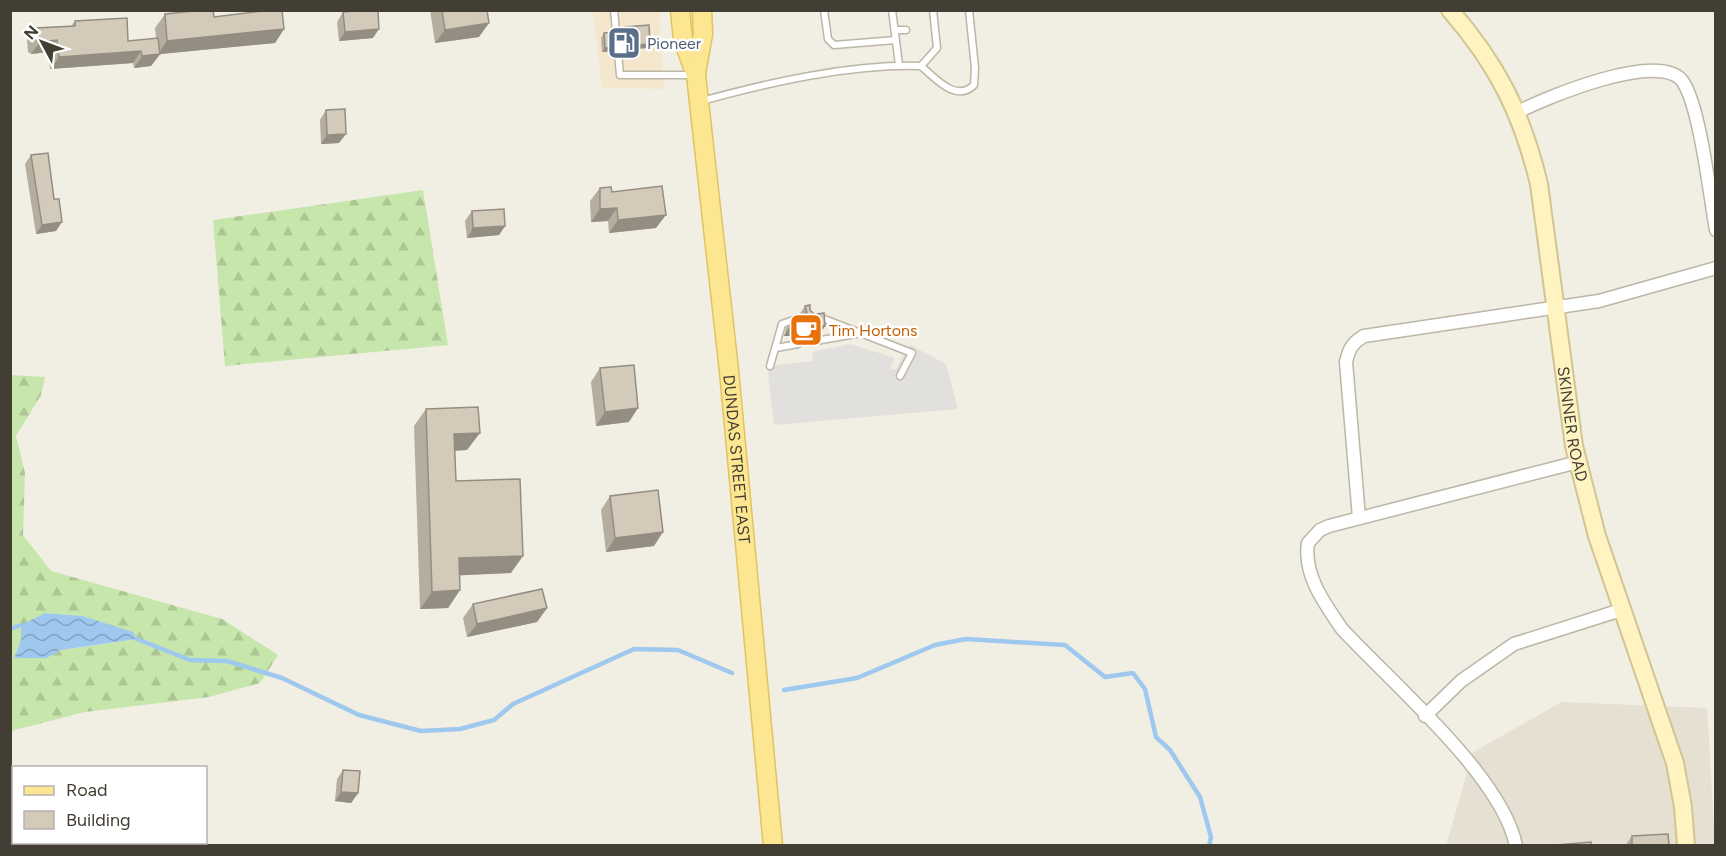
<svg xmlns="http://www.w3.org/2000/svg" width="1726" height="856" font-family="Figtree,sans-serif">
<defs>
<pattern id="forest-firs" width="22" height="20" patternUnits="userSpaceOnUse" patternTransform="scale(1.5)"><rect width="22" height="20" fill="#c7e6ac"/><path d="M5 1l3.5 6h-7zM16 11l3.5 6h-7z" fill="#acc694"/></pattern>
<pattern id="water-waves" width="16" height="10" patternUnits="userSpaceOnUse" patternTransform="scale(1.5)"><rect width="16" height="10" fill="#9fc8ee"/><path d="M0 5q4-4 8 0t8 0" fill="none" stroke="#83a4c1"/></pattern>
</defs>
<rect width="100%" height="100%" fill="#f1eee3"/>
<polygon fill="#e5e0d1" points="1562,702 1707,708 1715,845 1446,846 1473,752"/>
<polygon fill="#f4e7ce" points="593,11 659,11 664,89 602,88"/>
<g fill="url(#forest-firs)" fill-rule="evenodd">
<polygon points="423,190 448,345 225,366 213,220"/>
<path d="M10,375l35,2 -4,18 -25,41 9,37 -2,62 28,36 171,48 56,36 -18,28 -51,14 -124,15 -74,19zM45,613l38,3 49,16 5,7 -76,11 -14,8 -33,-1 7,-17z"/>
</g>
<polygon fill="#e2e0dc" points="851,344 895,358 890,368 895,370 910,345 946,364 958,409 774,425 767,366 813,361 812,352"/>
<polygon fill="url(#water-waves)" points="45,613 83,616 133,632 137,639 61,650 47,658 14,658 21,640 21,625"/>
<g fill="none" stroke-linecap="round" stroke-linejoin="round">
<g stroke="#9fc8ee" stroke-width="4.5">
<polyline points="10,629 21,625"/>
<polyline points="137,639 190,660 227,661 282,678 359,715 421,731 460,729 494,720 513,704 634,649 678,650 732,673"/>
<polyline points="784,690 857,678 935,645 966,639 1065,645 1105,677 1133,673 1145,689 1156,737 1170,750 1200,797 1211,837 1209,846"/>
</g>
<g stroke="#bcb6a6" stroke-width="9">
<g id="lane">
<polyline points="614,10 620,75 693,75"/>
<polyline points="824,10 828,39 834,45 896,40"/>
<polyline points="892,10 899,65"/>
<polyline points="895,30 906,30"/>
<polyline points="921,66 937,48 933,10"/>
<path d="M702,101c69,-19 148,-37 219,-35 14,12 35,37 53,19l1,-17 -6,-58"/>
<polyline points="819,317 912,353 900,376"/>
<polyline points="810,342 861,333"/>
<polyline points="776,348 798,344"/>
<polyline points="770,366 782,324 796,319"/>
</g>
</g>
<g stroke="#bcb6a6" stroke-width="15">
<g id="street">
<path d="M1518,112c27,-14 143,-63 165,-30 17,25 27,115 33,148"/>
<path d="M1359,518l-13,-156c3,-13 6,-19 18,-26l235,-35 117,-33"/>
<polyline points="1425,716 1461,681 1514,644 1621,610"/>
<path d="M1516,846c-13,-69 -125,-164 -174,-217 -17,-25 -39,-54 -34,-86l12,-13 9,-4 249,-64"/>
</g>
</g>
<g stroke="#d1c593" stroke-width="20">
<g id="secondary">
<path id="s1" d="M1450,10c48,55 72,104 89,174l35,262 23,90 78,227 8,44 3,39"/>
</g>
</g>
<g stroke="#e1c461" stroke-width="21">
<g id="primary">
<path id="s2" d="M680,10l3,30 13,35 33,296 44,475"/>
<polyline points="696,73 703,34 702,10"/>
</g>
</g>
<use href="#lane" stroke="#fff" stroke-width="6"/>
<use href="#street" stroke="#fff" stroke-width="12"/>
<use href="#secondary" stroke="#fef3c1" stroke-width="16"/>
<use href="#primary" stroke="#fce691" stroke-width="18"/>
</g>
<g fill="#b5ae9f">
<polygon points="430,10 487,10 479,37 435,43"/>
<polygon points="343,12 373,38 339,41 337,22"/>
<polygon points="165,14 214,17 284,29 275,43 160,54 151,66 134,68 133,63 50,69 48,52 31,54 28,52 27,40 36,28 71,26 75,21 128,41 156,38 155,28"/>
<polygon points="625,27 650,44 647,48 623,50 621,32"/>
<polygon points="604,33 616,47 613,51 602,52 601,38"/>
<polygon points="326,110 339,143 321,144 320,120"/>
<polygon points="31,155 56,231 36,234 25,164"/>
<polygon points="600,188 612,192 656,228 609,233 608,221 591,222 590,201"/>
<polygon points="472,211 505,226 499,235 467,238 465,221"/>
<polygon points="805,306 825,326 819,335 812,335 806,346 803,346 802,340 794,336 784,336 786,328 793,319 799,316 799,315"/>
<polygon points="600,368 629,422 596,426 591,382"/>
<polygon points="426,409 467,450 455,451 456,481 511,573 459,575 460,590 448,608 420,609 414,426"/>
<polygon points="610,496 654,546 606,552 601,510"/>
<polygon points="473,604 547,608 537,622 467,637 463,618"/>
<polygon points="343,770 358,793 351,803 335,801 337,779"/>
<polygon points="1632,836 1669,846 1625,846"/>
</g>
<g fill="#948d82">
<polygon points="489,23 479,37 435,43 445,30"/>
<polygon points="284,29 275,43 160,54 151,66 134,68 142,56 158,54 167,41"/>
<polygon points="379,29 373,38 339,41 345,32"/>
<polygon points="57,40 48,52 31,54 40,42"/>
<polygon points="650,44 647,48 623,50 626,46"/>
<polygon points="616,47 613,51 602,52 605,48"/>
<polygon points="141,51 133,63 50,69 59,57"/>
<polygon points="346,134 339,143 321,144 327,135"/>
<polygon points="617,208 608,221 591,222 600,209"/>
<polygon points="666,215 656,228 609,233 618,220"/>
<polygon points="62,222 56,231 36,234 42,225"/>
<polygon points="505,226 499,235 467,238 473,228"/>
<polygon points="816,326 825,326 819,335 809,335"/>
<polygon points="790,327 800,327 794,336 784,336"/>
<polygon points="813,336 806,346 803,346 809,337"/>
<polygon points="638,408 629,422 596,426 605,412"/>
<polygon points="480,433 467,450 442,451 454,434"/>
<polygon points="663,532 654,546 606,552 615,538"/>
<polygon points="523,556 511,573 447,576 459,558"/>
<polygon points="460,590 448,608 420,609 432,592"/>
<polygon points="547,608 537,622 467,637 477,624"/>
<polygon points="341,792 358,793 351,803 335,801"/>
</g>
<g fill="#d3cab9" stroke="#948d82" stroke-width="1.5">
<polygon points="204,10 213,10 214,17 271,10 282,10 284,29 167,41 165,14"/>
<polygon points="365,10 378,10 379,29 345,32 343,12"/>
<polygon points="442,10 487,10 489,23 445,30"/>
<polygon points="127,18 128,41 158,38 160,54 142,56 141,51 59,57 57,40 40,42 37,40 36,28 75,26 75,21"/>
<polygon points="649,25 650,44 626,46 625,27"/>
<polygon points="614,32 616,47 605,48 604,33"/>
<polygon points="345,109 346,134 327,135 326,110"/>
<polygon points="48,153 54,199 59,199 62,222 42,225 31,155"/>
<polygon points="662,186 666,215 618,220 617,208 600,209 600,188 611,187 612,192"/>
<polygon points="504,209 505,226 473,228 472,211"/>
<polygon points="810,305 810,310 815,315 824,313 825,326 816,326 811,332 813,336 809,337 808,331 800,327 790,327 793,319 807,313 805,306"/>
<polygon points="634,365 638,408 605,412 600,368"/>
<polygon points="478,407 480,433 454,434 456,481 520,479 523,556 459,558 460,590 432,592 426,409"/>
<polygon points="658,490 663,532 615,538 610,496"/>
<polygon points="542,589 547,608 477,624 473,604"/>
<polygon points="343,770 360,771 358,793 341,792"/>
<polygon points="1668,834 1669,846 1632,846 1632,836"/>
<polygon points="1591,842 1591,846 1556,845"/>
</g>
<defs>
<g id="fuel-square" transform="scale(1.725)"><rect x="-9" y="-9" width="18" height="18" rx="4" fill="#5c6f8a" stroke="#fff"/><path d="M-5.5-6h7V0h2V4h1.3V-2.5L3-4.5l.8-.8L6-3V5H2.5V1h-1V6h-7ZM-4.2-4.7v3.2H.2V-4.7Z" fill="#fff"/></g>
<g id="cafe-square" transform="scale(1.725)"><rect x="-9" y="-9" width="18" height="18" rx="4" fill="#e8710a" stroke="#fff"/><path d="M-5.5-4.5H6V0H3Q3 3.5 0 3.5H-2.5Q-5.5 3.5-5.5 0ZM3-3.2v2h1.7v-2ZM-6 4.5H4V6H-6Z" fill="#fff"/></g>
</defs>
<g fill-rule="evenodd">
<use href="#fuel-square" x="624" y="43"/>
<use href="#cafe-square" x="806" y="330"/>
</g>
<g text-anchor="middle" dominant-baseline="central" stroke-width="5" stroke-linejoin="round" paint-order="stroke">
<g font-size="16" fill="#4e5e75" stroke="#fff" text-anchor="start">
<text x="647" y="43">Pioneer</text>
</g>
<g font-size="16" fill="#c56008" stroke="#fff" text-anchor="start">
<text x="829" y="330">Tim Hortons</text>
</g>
<g font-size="16" fill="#433e33" stroke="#fff">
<text stroke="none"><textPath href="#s1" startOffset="440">SKINNER ROAD</textPath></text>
<text stroke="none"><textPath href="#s2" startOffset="454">DUNDAS STREET EAST</textPath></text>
</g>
</g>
<rect width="1726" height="856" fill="none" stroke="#433e33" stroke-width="24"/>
<rect x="12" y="766" width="195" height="78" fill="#ffffff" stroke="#b4b2ad" stroke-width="1.5"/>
<rect x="24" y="786" width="30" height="9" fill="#fce691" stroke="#b4b2ad" stroke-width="1.5"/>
<text x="66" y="796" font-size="18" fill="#433e33">Road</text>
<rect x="24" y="811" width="30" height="18" fill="#d3cab9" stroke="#b4b2ad" stroke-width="1.5"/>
<text x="66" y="826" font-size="18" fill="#433e33">Building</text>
<g transform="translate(42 42) rotate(311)" stroke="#ffffff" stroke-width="4.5" paint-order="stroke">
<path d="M0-4.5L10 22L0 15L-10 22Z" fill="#433e33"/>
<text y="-9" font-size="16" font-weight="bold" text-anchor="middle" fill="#433e33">N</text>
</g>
</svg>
